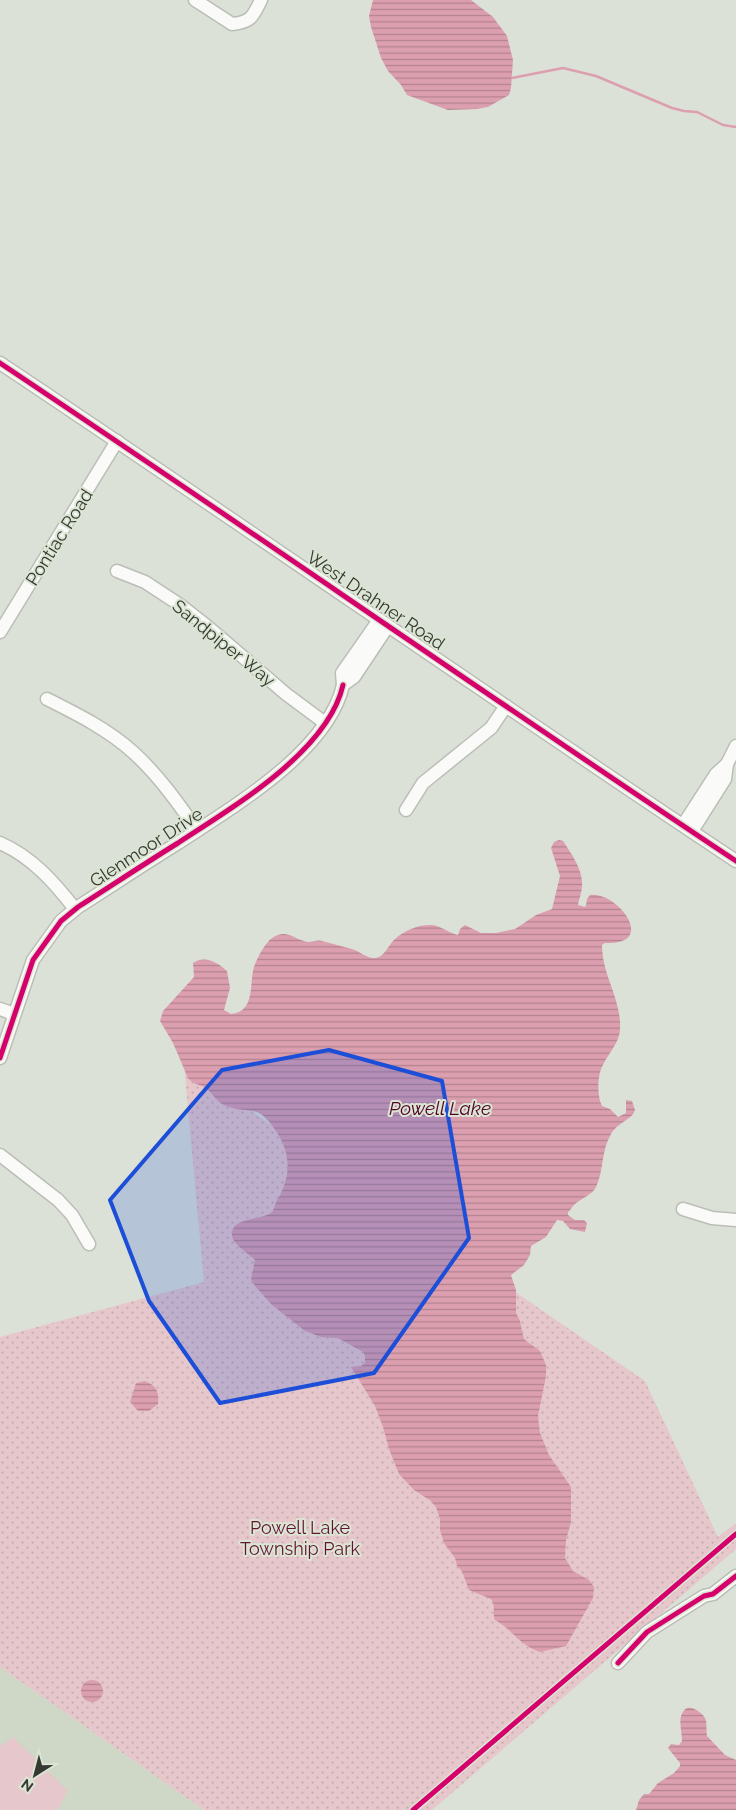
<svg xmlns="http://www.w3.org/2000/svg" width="736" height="1810" font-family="Raleway,sans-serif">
<defs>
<pattern id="grass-dots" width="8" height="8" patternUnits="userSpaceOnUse" patternTransform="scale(1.25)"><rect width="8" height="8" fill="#e6c7cb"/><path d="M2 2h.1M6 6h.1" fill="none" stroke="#c6acaf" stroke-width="1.8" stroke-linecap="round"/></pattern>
<pattern id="water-rules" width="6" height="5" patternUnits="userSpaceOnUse" patternTransform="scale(1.25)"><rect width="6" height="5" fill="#dc9faf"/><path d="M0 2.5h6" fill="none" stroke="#b3838f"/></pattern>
</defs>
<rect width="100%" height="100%" fill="#dce1d7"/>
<polygon fill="#cfd7c7" points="0,1667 204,1810 0,1810"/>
<polygon fill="url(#grass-dots)" points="184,1065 645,1381 718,1537 736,1523 736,1549 432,1810 204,1810 0,1667 0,1337 204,1282"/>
<polygon fill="#e6c7cb" points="13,1737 68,1791 57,1810 0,1810 0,1746"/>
<g fill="url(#water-rules)">
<polygon points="373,0 471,0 493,17 507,36 513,60 511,88 509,95 488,107 477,109 448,110 407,95 401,85 388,71 381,58 371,27 369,16"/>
<path d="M559,840l4,1c8,12 20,29 19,44 0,7 -3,14 -4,20l7,2 1,-2 1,-6 3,-4c27,-4 69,50 15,48l-3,2c0,30 20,55 18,85 -1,13 -12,24 -17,35 -6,10 -6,31 -1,41l8,3 8,8 8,-4v-13l6,1 3,9c-3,10 -17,12 -24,24 -10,17 -7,36 -15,53 -4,8 -14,11 -21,17 -3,2 -4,6 -7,8v3l7,5h9l3,3 -2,9 -15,-3 -7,-8 -6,-1 -11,17 -15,9 -1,9 -6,10 -13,10 5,15v23l4,8 3,15 2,4 15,11 6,14v11l-8,40 2,17 9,22 22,32v35l-5,18 -1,18 8,13 16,9 5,7 -1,11 -27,48 -26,6c-20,-6 -28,-23 -45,-32 -3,-7 1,-15 -4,-21l-22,-9 -7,-19 -5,-5 -2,-8 -11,-15 -4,-13v-11l-4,-12 -5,-6 -17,-11 -15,-16 -10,-25 -6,-22 -8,-21 -24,-39 10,-1 4,-3v-7l-2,-4 -25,-14 -17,-1 -16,-6 -33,-26 -17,-19 -4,-7 4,-19c-6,-6 -22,-16 -23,-24 -2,-20 30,-15 40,-24 2,-2 3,-7 4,-10 15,-24 16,-47 0,-71 -20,-30 -26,-15 -52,-26 -9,-4 -12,-14 -20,-18 -6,-3 -11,-3 -16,-9l-15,-35 -13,-22 3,-10 31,-34 -1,-14c12,-8 24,-1 34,8l3,17 -6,22 7,4c25,-2 18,-32 23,-47 3,-9 11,-24 18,-29 13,-9 20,-1 32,3 6,3 12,-2 18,0 10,3 20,5 30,8 7,2 13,8 21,9 11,1 15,-13 22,-19 9,-8 22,-14 35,-14 11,0 18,8 28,10l2,-6 5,-4 16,8h15l19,-4 21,-14 16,-6 8,-33 -9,-28 3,-6z"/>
<path d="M145,1381c12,5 14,11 13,23l-9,7h-11l-8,-9 6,-19z"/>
<circle cx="92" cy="1691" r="11"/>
<path d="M687,1708c5,-1 7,1 11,3 12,8 7,14 9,25l18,19 11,5v50h-100l3,-10 5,-6h5l9,-11 16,-10 6,-7v-3l-12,-15 3,-4 8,1 3,-4c0,-11 -6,-26 5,-33z"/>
</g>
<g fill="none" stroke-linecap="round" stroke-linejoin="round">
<polyline stroke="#dc9faf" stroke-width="2.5" points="512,78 563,68 596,76 672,108 684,111 697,112 723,125 736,127"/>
<g stroke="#bbbeb7" stroke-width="15">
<g id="minor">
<path d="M195,0l37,24c20,-2 21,-8 29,-24"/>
<path d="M0,363c246,164 489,334 736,498"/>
<polyline points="117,571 145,582 180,605 208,627 286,694 325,723"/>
<polyline points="379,620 342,673 343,685 354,677 388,626"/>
<polyline points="0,632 117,441"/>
<path d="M47,699c30,15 62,31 87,54 25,23 44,50 63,77"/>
<polyline points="727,764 736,746"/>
<polyline points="406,810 423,783 491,728 506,706"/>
<polyline points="683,825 716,774 727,764 725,779 692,831"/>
<path d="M0,843c32,14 54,39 75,66"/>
<polyline points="0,1009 14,1014"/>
<path d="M0,1058l33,-98 28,-39 17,-14c33,-21 66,-43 100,-64 53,-35 150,-91 165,-158"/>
<polyline points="0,1155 58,1200 72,1215 89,1244"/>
<polyline points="683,1209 712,1218 736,1220"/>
<polyline points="618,1663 647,1632 704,1596 713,1594 736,1576"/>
</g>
</g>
<use href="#minor" stroke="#fafaf9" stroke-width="12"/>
<g stroke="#dbe5d3" stroke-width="8">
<g id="cycleway">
<path d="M0,363c246,164 489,334 736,498"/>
<path d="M0,1058l33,-98 28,-39 17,-14c33,-21 66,-43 100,-64 53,-35 150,-91 165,-158"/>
<polyline points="618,1663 647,1632 704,1596 713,1594 736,1576"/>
<polyline points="413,1810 736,1534"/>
</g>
</g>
<use href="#cycleway" stroke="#d6006c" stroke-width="5"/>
</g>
<path fill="#1d4ed8" fill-opacity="0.2" stroke="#1d4ed8" stroke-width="4" stroke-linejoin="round" d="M329,1050l113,31 27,157 -95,135 -154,30 -71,-102 -39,-101 112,-130z"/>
<g text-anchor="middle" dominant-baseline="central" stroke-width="4" stroke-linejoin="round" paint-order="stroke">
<g font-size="18" fill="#363932" stroke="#dbe5d3">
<text transform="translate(59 537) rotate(-58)">Pontiac Road</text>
<text transform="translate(376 600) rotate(34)">West Drahner Road</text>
<text transform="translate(224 643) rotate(39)">Sandpiper Way</text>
<text transform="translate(146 847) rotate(-33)">Glenmoor Drive</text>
</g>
<g font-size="18" fill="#631434" stroke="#dbe5d3">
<text x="300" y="1527">Powell Lake<tspan x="300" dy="21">Township Park</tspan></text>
</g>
<g font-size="19" font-style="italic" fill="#540228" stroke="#dbe5d3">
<text x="440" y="1108">Powell Lake</text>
</g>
</g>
<g transform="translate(35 1775) rotate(216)" stroke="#dbe5d3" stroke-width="4" paint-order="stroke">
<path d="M0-4L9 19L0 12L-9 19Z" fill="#363932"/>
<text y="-8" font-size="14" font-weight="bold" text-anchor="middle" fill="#363932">N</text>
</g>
</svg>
